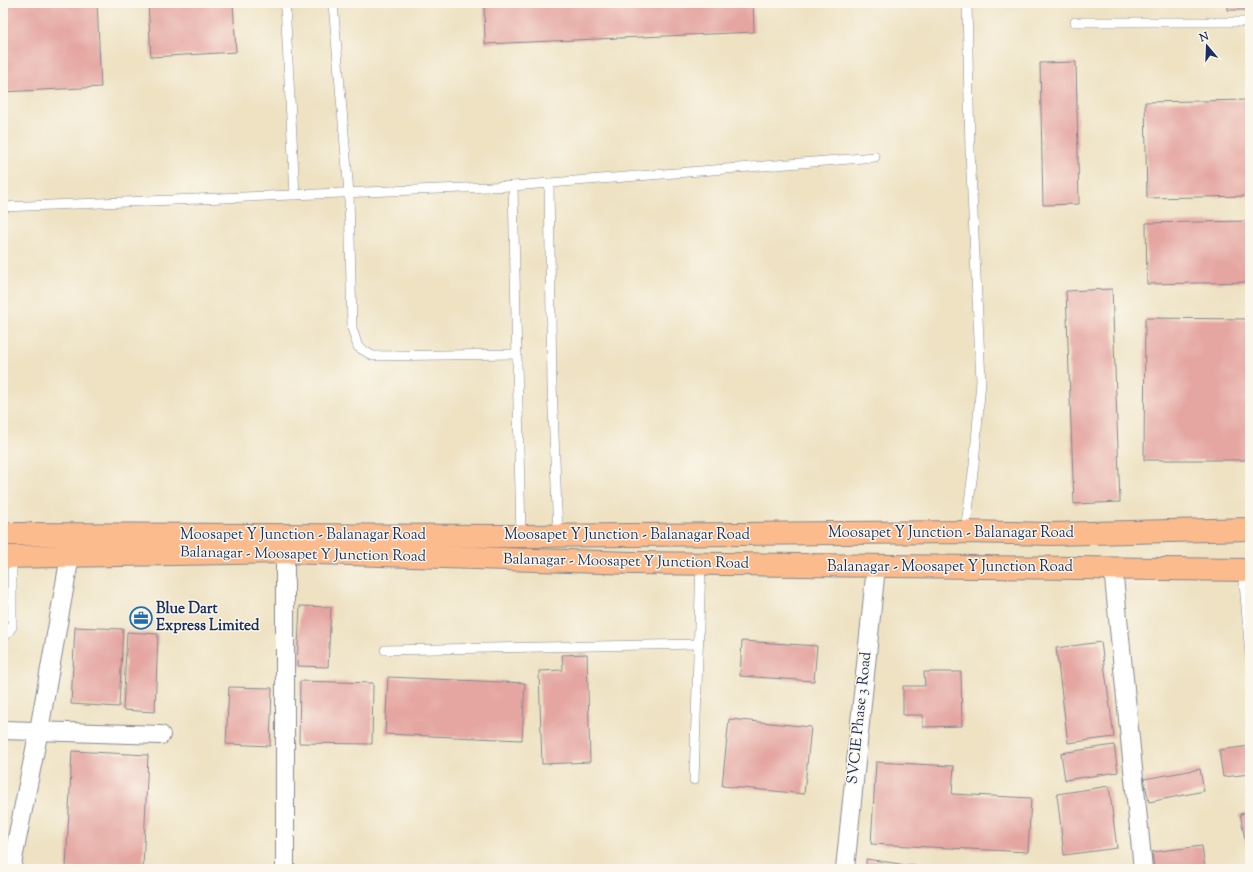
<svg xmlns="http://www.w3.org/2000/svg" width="1253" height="872" font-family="'Sorts Mill Goudy',serif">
<rect width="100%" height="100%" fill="#fbf7ec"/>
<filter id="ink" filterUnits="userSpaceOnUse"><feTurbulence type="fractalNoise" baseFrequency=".025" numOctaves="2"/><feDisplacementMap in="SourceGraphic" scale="8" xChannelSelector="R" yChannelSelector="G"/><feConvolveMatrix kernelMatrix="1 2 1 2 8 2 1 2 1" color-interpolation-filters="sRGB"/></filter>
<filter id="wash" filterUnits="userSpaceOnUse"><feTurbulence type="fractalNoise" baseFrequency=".012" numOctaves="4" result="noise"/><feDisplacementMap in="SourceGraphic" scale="16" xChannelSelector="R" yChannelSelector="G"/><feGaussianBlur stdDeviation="0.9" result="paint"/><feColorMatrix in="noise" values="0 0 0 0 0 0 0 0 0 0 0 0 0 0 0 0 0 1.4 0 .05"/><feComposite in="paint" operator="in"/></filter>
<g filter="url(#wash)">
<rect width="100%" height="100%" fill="#eee2c3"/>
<g id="blocks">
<g fill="#e5a6a1">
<polygon points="3,3 97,3 101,87 3,92"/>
<polygon points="148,3 233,3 236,52 151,57"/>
<polygon points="484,3 753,3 754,32 485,44"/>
<rect x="1228" y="3" width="22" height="7"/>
<polygon points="1076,62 1079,204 1043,205 1040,63"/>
<polygon points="1250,100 1250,196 1147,198 1145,102"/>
<polygon points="1250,221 1250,282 1147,284 1146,223"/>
<polygon points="1112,289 1120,502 1074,504 1066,291"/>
<polygon points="1145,318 1250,319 1250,460 1144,460"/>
<polygon points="300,606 331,607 328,667 297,666"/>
<polygon points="75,627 123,629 119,707 71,704"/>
<polygon points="127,632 158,634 155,712 123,710"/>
<polygon points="742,641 817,646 814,681 740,676"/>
<polygon points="1101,642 1114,737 1068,743 1056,648"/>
<polygon points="587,654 590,762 542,764 539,671 563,670 562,655"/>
<polygon points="924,672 961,672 962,726 923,727 923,715 903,715 903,686 925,686"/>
<polygon points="388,677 525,683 522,740 385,734"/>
<polygon points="300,681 373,683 372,744 299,743"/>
<polygon points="229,687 272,688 270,746 226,744"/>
<polygon points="729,719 811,727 804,794 722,786"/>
<polygon points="1114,745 1118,772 1065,780 1061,753"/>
<polygon points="1250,746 1250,774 1223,777 1219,750"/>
<polygon points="72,751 148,755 143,869 66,869"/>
<polygon points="876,762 954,766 952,794 1031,798 1028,852 871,844"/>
<polygon points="1200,769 1204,791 1149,802 1144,779"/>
<polygon points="1109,786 1117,848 1064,855 1057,794"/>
<polygon points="1250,812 1250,843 1246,844 1240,814"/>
<polygon points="1202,846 1205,869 1154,869 1152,852"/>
<polygon points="866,859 928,868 928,869 866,869"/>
</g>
</g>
</g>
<g filter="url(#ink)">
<use href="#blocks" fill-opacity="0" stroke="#848890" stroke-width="1"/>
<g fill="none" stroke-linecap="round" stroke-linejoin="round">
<g stroke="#848890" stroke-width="10">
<g id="service">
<polyline points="285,3 295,195"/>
<polyline points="333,3 349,193 352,328 358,347 373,356 517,354"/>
<polyline points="1075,22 1250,22"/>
<polyline points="549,183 552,384 558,535"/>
<polyline points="513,186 521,536"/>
<polyline points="3,207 513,186 875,157"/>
<polyline points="965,532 974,465 981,381 970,151 967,3"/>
<polyline points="1243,570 1250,655"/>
<polyline points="3,639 12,627 12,557"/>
<polyline points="385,650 699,644"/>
<polyline points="694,780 701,564"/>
</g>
</g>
<g stroke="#848890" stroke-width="20">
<g id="minor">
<polyline points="1113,568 1143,869"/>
<polyline points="3,730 161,735"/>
<polyline points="11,869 39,730 70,556"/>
<polyline points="285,869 285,552"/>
<polyline points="845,869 876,567"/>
</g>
</g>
<g stroke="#848890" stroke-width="24">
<g id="primary">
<polyline points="3,534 521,536 965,532 1051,534 1250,529"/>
<polyline points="3,557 285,552 633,563 1250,570"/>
</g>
</g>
<use href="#service" stroke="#fff" stroke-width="9"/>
<use href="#minor" stroke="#fff" stroke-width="18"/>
<use href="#primary" stroke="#fbbb8d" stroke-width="22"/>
</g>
</g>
<defs>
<g id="office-ring" transform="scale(1.15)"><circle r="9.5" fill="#fbf7ec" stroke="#1f6fb2" stroke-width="1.5"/><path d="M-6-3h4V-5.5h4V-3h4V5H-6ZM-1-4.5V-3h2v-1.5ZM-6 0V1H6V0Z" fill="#1f6fb2"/></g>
</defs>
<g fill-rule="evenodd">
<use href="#office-ring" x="141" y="618"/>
</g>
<g text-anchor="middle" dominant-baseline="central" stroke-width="3" stroke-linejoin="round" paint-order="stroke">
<g font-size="15" fill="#1b2f5e" stroke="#fbf7ec">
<text x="951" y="533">Moosapet Y Junction - Balanagar Road</text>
<text x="303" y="535">Moosapet Y Junction - Balanagar Road</text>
<text x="627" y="535">Moosapet Y Junction - Balanagar Road</text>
<text transform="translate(303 555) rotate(1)">Balanagar - Moosapet Y Junction Road</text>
<text transform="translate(626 562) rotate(1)">Balanagar - Moosapet Y Junction Road</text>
<text x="950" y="567">Balanagar - Moosapet Y Junction Road</text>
<text transform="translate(860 718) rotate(-84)">SVCIE Phase 3 Road</text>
</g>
<g font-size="15" font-weight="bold" fill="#1b2f5e" stroke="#fbf7ec" text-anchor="start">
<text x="156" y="609">Blue Dart<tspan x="156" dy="17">Express Limited</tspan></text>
</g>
</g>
<rect width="1253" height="872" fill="none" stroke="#fbf7ec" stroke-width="16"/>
<g transform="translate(1207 46) rotate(341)" stroke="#fbf7ec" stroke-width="3" paint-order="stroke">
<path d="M0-3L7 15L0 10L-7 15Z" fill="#1b2f5e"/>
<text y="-6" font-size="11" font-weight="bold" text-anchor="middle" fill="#1b2f5e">N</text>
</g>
</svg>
